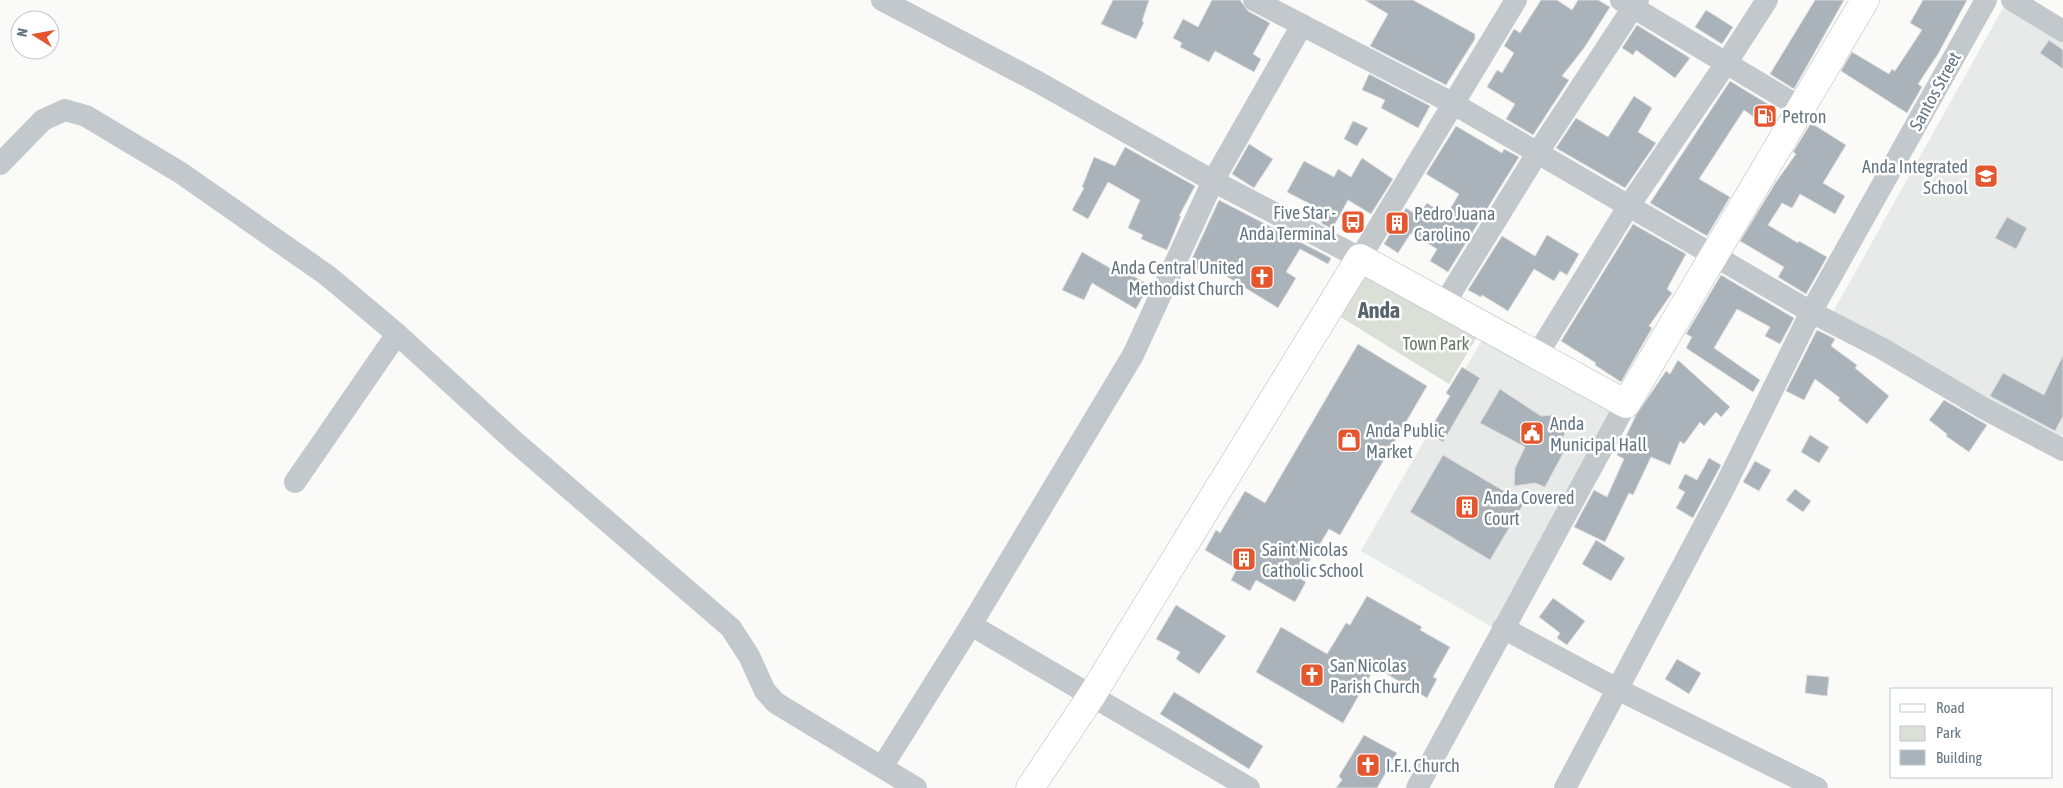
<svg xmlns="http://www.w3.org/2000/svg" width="2063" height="788" font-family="'Asap Condensed',sans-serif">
<rect width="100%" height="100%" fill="#fafaf8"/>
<g fill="#e8e9e9">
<polygon points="2003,8 2063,40 2063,434 2057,443 1833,312"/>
<polygon points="1484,336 1615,411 1492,627 1361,551"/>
</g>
<polygon fill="#dadfd7" points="1365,268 1478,335 1449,384 1339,316"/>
<g fill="#aab3b9" stroke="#dcdcda">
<polygon points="1113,0 1149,0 1142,21 1144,22 1136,39 1101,24"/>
<polygon points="1212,0 1240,0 1248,11 1270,23 1253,54 1261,59 1254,72 1215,51 1209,62 1180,47 1182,43 1173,38 1183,19 1198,27"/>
<polygon points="1365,0 1413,0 1475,34 1475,39 1446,85 1370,46 1388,14"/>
<polygon points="1541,0 1557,0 1572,10 1578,0 1598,0 1610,7 1584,48 1562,76 1569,80 1533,135 1506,119 1515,104 1487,87 1497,70 1502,73 1514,53 1504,46 1514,29 1520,33"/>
<polygon points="1815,0 1844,0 1794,89 1770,74"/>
<polygon points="1923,0 1967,0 1938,54 1918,84 1922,87 1907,113 1841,71 1852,52 1889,74 1892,69 1895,71 1922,30 1910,23"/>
<polygon points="1706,10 1733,27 1722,44 1695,27"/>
<polygon points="1637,25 1690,58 1675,78 1636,50 1633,55 1622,48"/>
<polygon points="2049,40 2063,50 2063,69 2040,53"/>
<polygon points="1369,74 1430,106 1418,128 1381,108 1385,100 1362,90"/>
<polygon points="1730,81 1771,106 1761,122 1744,110 1699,179 1730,197 1707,236 1650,203"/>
<polygon points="1634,96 1652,108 1638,132 1656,143 1625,188 1556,148 1576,118 1608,137"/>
<polygon points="1353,121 1368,128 1357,146 1344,139"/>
<polygon points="1811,123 1846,145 1823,183 1845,196 1835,214 1800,194 1792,208 1782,203 1768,225 1798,243 1799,241 1827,257 1806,294 1778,277 1784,267 1740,241 1776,182 1796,154 1793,152"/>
<polygon points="1456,126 1502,153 1504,149 1519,157 1448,272 1430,261 1437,249 1411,233 1398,253 1384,244 1406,208 1418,216 1427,203 1446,216 1459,194 1426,174"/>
<polygon points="1249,144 1273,159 1254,188 1232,174"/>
<polygon points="1125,147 1195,186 1179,216 1181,216 1167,250 1141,239 1143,235 1128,228 1140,200 1108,182 1088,219 1072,210 1084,188 1082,187 1094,157 1115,166"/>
<polygon points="1362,158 1393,179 1371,214 1348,200 1332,229 1321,223 1323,219 1313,213 1316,207 1287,192 1304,161 1334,177 1338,169 1351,177"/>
<polygon points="1219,200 1331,258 1328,264 1300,249 1286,272 1296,278 1278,308 1208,265 1204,273 1189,265"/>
<polygon points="2007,217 2027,228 2016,249 1995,238"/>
<polygon points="1633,224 1686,254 1667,289 1672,293 1649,326 1652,328 1621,382 1595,365 1596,363 1561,341"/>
<polygon points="1547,235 1579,254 1567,275 1560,271 1554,281 1534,269 1508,311 1482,295 1481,297 1468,290 1502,236 1535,256"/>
<polygon points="1082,252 1117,272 1119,268 1149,285 1136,309 1092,283 1084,300 1062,290"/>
<polygon points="1721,275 1794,318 1780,344 1765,336 1770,327 1737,309 1714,348 1760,380 1753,392 1686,348 1692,337 1686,334"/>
<polygon points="1817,330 1835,339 1831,346 1857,365 1855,368 1889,396 1867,424 1838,400 1840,398 1815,379 1804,400 1786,391"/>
<polygon points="1358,344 1427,386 1340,535 1329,529 1299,578 1306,582 1295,602 1256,580 1250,591 1231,580 1237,569 1205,550 1216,530 1220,533 1245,491 1265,503"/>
<polygon points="2063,355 2063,416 2055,431 1990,396 2003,373 2044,395"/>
<polygon points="1678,360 1730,407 1721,417 1716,412 1704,426 1700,422 1684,444 1680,441 1670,465 1651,457 1633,495 1629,493 1605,542 1574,527 1594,490 1607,497 1624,459 1617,455 1636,415 1666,371 1670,374"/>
<polygon points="1462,367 1480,378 1443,442 1428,433 1450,396 1446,393"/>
<polygon points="1500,389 1541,416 1552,415 1561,420 1566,428 1563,439 1568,444 1545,487 1535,483 1514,486 1515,468 1525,447 1480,423"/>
<polygon points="1944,400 1987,425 1969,452 1946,436 1947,434 1929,420"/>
<polygon points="1810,435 1829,447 1819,463 1801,452"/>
<polygon points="1443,455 1524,503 1490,560 1410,512"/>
<polygon points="1709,458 1721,465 1693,518 1676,508 1685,492 1678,488 1685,474 1697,480"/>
<polygon points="1755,461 1771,470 1759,491 1743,482"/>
<polygon points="1795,489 1811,501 1803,512 1786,500"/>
<polygon points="1596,540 1625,558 1611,581 1582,564"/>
<polygon points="1367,596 1422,627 1420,630 1450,647 1433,677 1437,679 1427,698 1375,667 1343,723 1256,672 1281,627 1327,654 1346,623 1350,625"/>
<polygon points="1553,598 1585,621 1567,645 1557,638 1560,633 1539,617"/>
<polygon points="1176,605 1226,636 1199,674 1176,659 1180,652 1156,639"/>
<polygon points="1677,659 1701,673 1689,694 1665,679"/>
<polygon points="1807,675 1829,677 1827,696 1805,693"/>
<polygon points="1174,692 1263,746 1249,769 1160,714"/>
<polygon points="1364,735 1397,753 1377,788 1336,788 1342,780 1339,776"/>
</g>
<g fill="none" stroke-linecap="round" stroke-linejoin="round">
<g stroke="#b5babe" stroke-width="29">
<polyline id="major" points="1030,788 1092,695 1360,258 1626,404 1865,0"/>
</g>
<g stroke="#c3c8cc" stroke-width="22">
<polyline points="882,0 1038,82 1213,181 1360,258 1516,0"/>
<polyline points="1254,0 1452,103 1811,312 1724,488 1565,788"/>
<polyline points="1621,0 1801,108"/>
<polyline points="1986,0 1811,312 1883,349 1983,408 2063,450"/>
<polyline points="2012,0 2063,31"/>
<polyline points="0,164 43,120 65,110 86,116 181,173 328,276 397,334 514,441 731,628 749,656 765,691 776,703 916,788"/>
<polyline points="1444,304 1538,152 1638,0"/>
<polyline points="1537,355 1628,207 1727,62 1767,0"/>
<polyline points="295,482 397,334"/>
<polyline points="971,625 1249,788"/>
<polyline points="1503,628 1617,689 1817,788"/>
<polyline points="882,767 971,625 1133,355 1213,181 1302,25"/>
<polyline points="1417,788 1626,404"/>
</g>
<use href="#major" stroke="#fff" stroke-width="28"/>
</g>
<defs>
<g id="fuel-square" transform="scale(1.25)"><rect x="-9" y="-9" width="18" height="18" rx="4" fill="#e4572e" stroke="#fff"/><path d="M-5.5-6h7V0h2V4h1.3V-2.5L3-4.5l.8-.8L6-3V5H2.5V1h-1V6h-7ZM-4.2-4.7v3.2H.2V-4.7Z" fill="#fff"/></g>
<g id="school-square" transform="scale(1.25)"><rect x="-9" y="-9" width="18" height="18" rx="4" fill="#e4572e" stroke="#fff"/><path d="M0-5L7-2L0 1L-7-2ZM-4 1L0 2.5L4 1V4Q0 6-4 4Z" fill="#fff"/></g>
<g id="bus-square" transform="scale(1.25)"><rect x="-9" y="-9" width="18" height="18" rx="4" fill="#e4572e" stroke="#fff"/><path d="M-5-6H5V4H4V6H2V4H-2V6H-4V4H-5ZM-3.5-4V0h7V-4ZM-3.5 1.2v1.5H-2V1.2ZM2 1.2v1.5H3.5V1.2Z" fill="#fff"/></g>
<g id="building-square" transform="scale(1.25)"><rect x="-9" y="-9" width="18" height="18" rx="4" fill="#e4572e" stroke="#fff"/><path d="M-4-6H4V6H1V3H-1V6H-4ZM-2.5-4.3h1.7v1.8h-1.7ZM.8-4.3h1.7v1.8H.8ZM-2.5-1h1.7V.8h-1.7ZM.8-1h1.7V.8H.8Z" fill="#fff"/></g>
<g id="church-square" transform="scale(1.25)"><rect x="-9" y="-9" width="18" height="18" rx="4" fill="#e4572e" stroke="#fff"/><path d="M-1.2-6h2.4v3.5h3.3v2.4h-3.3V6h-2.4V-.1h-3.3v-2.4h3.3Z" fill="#fff"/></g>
<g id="civic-square" transform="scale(1.25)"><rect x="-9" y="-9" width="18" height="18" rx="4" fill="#e4572e" stroke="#fff"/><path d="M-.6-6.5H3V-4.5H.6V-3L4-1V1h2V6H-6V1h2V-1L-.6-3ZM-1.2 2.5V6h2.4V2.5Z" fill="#fff"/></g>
<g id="shop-square" transform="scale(1.25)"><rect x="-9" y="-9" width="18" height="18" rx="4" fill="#e4572e" stroke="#fff"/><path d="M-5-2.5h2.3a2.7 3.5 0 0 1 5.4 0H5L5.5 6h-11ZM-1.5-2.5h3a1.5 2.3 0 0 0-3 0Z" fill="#fff"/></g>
</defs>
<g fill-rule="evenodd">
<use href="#fuel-square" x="1765" y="116"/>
<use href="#school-square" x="1986" y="176"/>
<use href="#bus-square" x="1353" y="222"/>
<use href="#building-square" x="1397" y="223"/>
<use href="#church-square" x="1262" y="277"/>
<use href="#civic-square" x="1532" y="433"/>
<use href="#shop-square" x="1349" y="440"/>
<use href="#building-square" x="1467" y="507"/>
<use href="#building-square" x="1244" y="559"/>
<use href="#church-square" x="1312" y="675"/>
<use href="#church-square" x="1368" y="765"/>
</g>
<g text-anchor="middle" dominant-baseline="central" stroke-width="5" stroke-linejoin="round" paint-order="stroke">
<g font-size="18" fill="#657683" stroke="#fff">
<text transform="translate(1935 91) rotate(-61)">Santos Street</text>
</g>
<g font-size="18" fill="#657683" stroke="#fff" text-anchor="start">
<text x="1782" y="116">Petron</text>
<text x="1968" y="166" text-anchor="end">Anda Integrated<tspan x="1968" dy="21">School</tspan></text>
<text x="1336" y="212" text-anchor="end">Five Star -<tspan x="1336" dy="21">Anda Terminal</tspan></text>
<text x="1414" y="213">Pedro Juana<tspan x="1414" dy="21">Carolino</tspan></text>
<text x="1244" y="267" text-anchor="end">Anda Central United<tspan x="1244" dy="21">Methodist Church</tspan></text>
<text x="1550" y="423">Anda<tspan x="1550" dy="21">Municipal Hall</tspan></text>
<text x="1366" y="430">Anda Public<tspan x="1366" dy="21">Market</tspan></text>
<text x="1484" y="497">Anda Covered<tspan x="1484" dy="21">Court</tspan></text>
<text x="1262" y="549">Saint Nicolas<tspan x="1262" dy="21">Catholic School</tspan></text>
<text x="1330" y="665">San Nicolas<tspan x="1330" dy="21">Parish Church</tspan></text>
<text x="1386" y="765">I.F.I. Church</text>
</g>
<g font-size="18" fill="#687a64" stroke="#fff">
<text x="1436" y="343">Town Park</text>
</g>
<g font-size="22" font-weight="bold" fill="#57646e" stroke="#fff">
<text x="1379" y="310">Anda</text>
</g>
</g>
<rect x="1890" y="688" width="162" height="90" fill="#ffffff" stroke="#c1c8cd"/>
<rect x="1900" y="704" width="25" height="8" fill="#ffffff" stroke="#c1c8cd"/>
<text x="1936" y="713" font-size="15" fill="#657683">Road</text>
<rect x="1900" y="726" width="25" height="15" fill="#dadfd7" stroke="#c1c8cd"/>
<text x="1936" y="738" font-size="15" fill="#657683">Park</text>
<rect x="1900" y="750" width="25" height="15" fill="#aab3b9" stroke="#c1c8cd"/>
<text x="1936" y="763" font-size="15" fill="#657683">Building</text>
<g transform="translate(35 35) rotate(281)"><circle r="24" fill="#ffffff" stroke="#c1c8cd"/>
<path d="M0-4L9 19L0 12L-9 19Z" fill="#e4572e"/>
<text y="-8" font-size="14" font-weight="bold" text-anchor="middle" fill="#657683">N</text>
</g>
</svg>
